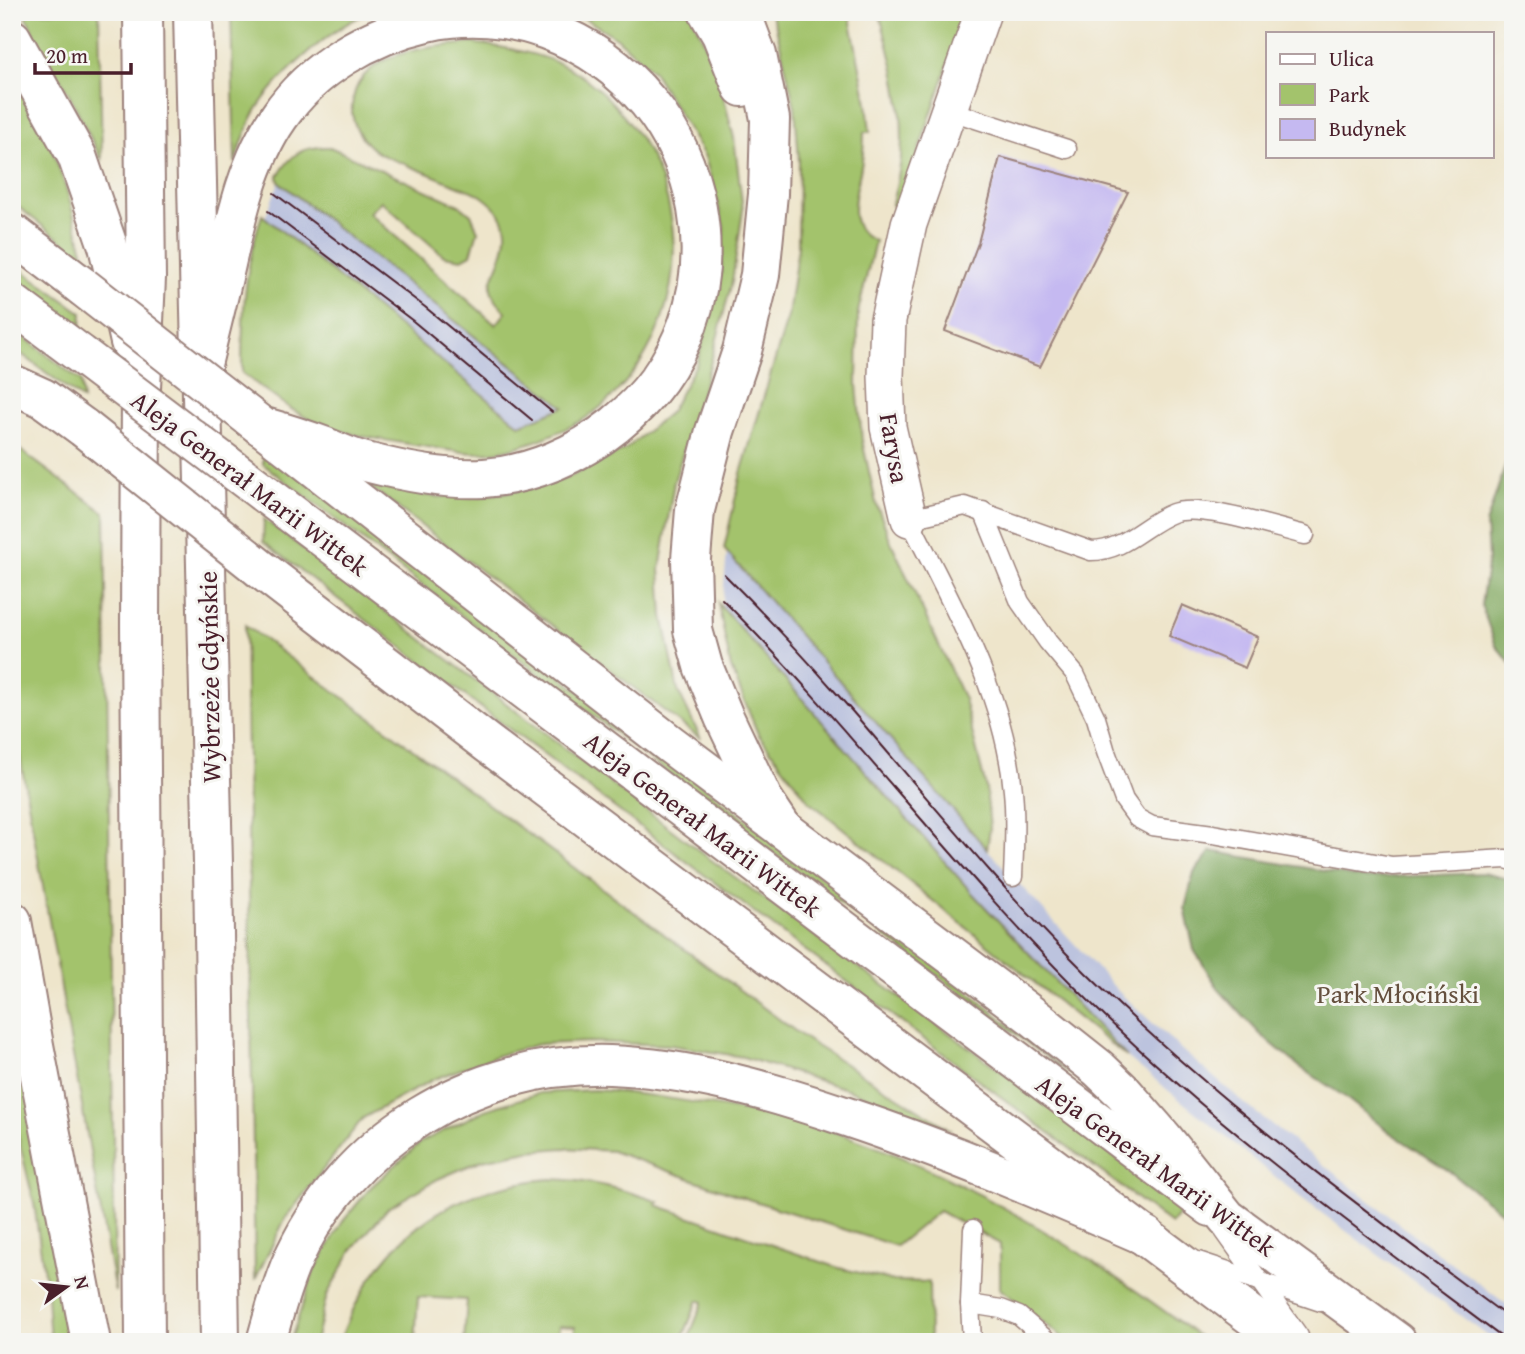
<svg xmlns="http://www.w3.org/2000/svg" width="1525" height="1354" font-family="'Gentium Book Plus',serif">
<rect width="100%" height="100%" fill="#f6f6f2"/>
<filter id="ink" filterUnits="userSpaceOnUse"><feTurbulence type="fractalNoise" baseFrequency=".0143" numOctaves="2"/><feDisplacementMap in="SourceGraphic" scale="14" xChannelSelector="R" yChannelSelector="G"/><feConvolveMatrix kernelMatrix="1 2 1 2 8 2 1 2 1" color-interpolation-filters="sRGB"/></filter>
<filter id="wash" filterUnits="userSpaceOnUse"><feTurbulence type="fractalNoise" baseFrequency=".00686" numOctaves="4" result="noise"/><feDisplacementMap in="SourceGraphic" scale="28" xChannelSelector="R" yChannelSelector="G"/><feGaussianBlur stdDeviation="1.57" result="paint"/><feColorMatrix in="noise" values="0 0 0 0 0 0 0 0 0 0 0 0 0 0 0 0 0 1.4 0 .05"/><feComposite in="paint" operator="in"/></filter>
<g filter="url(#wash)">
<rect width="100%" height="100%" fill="#eee5cb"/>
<g fill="#bcc3de">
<polygon points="279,182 314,208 565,407 520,425 265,218"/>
<polygon points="727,552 987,849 1119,992 1184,1052 1250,1108 1423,1242 1513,1309 1513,1342 1496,1342 1300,1197 1127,1057 972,893 722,608"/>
</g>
<g fill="#a3c36c" stroke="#76714c" stroke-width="2">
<polygon points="24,12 99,12 102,161 68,92 38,42"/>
<path d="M231,12h141c-38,12 -102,70 -120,106 -7,14 -12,30 -17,45z"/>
<polygon points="574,12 690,12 716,67 734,138 743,210 732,282 710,365 674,482 660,569 663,616 678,691 701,739 368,485 436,497 496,494 532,488 569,477 626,449 670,412 697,363 721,272 724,227 705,157 653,71 617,38"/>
<path d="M770,12h79l18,91 3,29h-6c0,13 -1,27 -4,40 -5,24 -16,57 15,69l-17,71 -1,73 5,55 14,63 15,39 73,157 22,89 4,40 -3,21 -263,-300 17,-76 47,-157 10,-69 1,-86 -4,-54 -19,-80z"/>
<path d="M879,12h87l-67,196 -7,-3c3,-16 8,-32 9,-48 5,-48 -9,-99 -22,-145z"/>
<path d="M472,43c31,4 69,10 97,25 31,18 51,41 71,70 59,91 39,209 -47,275 -21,16 -67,33 -93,38 -28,5 -57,-2 -85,-6 -30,-5 -64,-9 -93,-20 -29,-11 -55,-34 -80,-52 0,-53 2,-107 20,-158l258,210 44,-18 -285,-225 -1,-6c14,-23 24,-30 52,-29l129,58 12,9 7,17 -7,23 -9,5 -18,-3 -63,-55 -12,12 127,112 10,-13c-6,-7 -13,-13 -15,-23 -1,-8 3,-14 6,-21 15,-34 14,-53 -20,-75 -24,-9 -47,-19 -70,-28 -9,-4 -21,-7 -30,-13 -14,-9 -26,-28 -25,-45 3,-57 77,-60 120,-64z"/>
<polygon points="12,78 51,146 68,194 85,259 12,202"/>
<polygon points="12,263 82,313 81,328 12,276"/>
<polygon points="12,328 81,381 83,400 12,347"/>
<polygon points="12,444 105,513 115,1292 12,712"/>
<polygon points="263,448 941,969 1068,1073 756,840 263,464"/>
<polygon points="264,519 710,859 1026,1089 1183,1209 1171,1224 512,731 263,542"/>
<polygon points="718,603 972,893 1127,1057 809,801 758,734 731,668"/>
<polygon points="245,625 810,1042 951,1130 850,1090 743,1057 670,1045 591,1042 539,1044 502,1054 434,1079 363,1118 285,1219 255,1280"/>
<polygon points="12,996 74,1342 50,1342 47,1295 34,1203 12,1111"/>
<path d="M595,1090c47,3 92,11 137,19 21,3 43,6 63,11 148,40 290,130 411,222h-137l-69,-53v-45l-61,-33 -43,35 -145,-46 -139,-49 -48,-3 -36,3 -46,9 -44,19 -50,29 -36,42 -25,45 -12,47h-25l24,-71 29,-50 28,-34 50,-45 64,-32 55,-17z"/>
<path d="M550,1179c39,1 72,10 109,23l-3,3 183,63 55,13 35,1 1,60h-243l16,-40 -5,-2 -17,42h-107l1,-15 -16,-1 -2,16h-93l3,-42 -49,-3 -3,45h-76c39,-101 102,-153 211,-163z"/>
</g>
<g fill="#82a960" stroke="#666446" stroke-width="2">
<polygon points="1513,442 1513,666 1496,646 1481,605 1488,559 1486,524"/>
<polygon points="1211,851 1363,878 1483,873 1513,880 1513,1221 1449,1171 1389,1132 1345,1097 1300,1067 1260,1034 1220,991 1194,950 1185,908 1194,873"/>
</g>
<g id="blocks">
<g fill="#c5b9f1">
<polygon points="1000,157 1128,192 1040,367 945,331 978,243"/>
<polygon points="1182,605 1258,637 1245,668 1169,636"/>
</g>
</g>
</g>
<g filter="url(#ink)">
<use href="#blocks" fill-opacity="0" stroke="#9c827b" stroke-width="2"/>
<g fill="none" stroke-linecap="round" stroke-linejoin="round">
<g stroke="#9c827b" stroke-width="21">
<g id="lane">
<polyline points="948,110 1067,149"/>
<polyline points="983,511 1020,602 1048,642 1075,674 1096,718 1106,752 1124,800 1137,818 1152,826 1213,834 1392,866 1506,859 1513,861"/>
<path d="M1013,877c1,-29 3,-57 0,-86 -8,-97 -61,-186 -104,-272l56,-13 126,45c34,0 53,-27 82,-38 28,-10 102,15 132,22"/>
<polyline points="1224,1231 1299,1336"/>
<polyline points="1198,1261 1321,1302"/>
<polyline points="970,1304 1001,1309 1019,1316 1049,1342"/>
<polyline points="972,1342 970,1304 973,1229"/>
</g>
</g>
<g stroke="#9c827b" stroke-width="38">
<polyline id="street" points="909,519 888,427 886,376 888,320 909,224 983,12"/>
</g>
<g stroke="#9c827b" stroke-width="42">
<g id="secondary">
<polyline points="12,233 83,287"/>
<polyline points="12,303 80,354"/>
<polyline points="264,428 670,744 782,828"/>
<polyline points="264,493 1211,1207"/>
</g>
</g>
<g stroke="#9c827b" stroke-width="42">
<g id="primary">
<polyline points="12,384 43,398 84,428"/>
<polyline points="262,570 487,743 1286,1342"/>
<polyline points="783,829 1035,1018 1098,1068 1123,1092 1164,1139 1227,1218 1397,1342"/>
</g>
</g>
<g stroke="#9c827b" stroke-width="42">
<g id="highway">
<polyline points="143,12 146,278 141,388 140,626 145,1342"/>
<polyline points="193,12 213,864 220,1342"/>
<polyline points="708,12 721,34 742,87"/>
<polyline points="741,12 757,55 770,119 768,194 760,275 742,351 715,431 695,510 691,559 693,630 703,666 724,717 763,799 783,829"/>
<polyline points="12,39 77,156 108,246 130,342"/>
<path d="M201,369c8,-35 17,-69 25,-105 11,-50 23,-104 53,-147 33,-49 91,-82 148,-95 39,-9 83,-6 120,8 167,62 210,281 68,395 -36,29 -84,50 -131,53 -37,2 -79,-6 -114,-15 -16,-3 -32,-11 -47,-17 -21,-8 -41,-14 -62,-20"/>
<polyline points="12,921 33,1040 91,1342"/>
<path d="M266,1342c7,-26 14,-51 24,-76 54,-126 184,-205 320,-201 81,3 160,26 237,52 102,34 200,76 299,119"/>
</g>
</g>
<use href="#lane" stroke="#fff" stroke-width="18"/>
<use href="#street" stroke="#fff" stroke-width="35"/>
<use href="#secondary" stroke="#fff" stroke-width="38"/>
<use href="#primary" stroke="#fff" stroke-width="38"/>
<use href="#highway" stroke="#fff" stroke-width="38"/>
<g stroke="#4a1f2b" stroke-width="2">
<polyline points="274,193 425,307 552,412"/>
<polyline points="268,211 413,321 532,420"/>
<path d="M724,574c39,39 77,79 113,120 77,87 150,179 232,262 135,137 290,250 444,365"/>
<path d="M722,599c131,131 242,281 375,410 126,124 270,227 411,333"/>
</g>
<g stroke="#9c827b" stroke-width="42" stroke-linecap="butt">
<g id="secondary-bridge">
<polyline points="83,287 261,426"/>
<polyline points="80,354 264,493"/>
</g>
</g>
<g stroke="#9c827b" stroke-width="42" stroke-linecap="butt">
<polyline id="primary-bridge" points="84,428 262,570"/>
</g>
<use href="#secondary-bridge" stroke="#fff" stroke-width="38"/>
<use href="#primary-bridge" stroke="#fff" stroke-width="38"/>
</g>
</g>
<g text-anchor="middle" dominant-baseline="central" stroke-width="6" stroke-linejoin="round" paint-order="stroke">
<g font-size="26" fill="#4a1f2b" stroke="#f6f6f2">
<text transform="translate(895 448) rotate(80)">Farysa</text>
<text transform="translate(250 483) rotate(37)">Aleja Generał Marii Wittek</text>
<text transform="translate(209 677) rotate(-91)">Wybrzeże Gdyńskie</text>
<text transform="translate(703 824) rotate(37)">Aleja Generał Marii Wittek</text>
<text transform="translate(1156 1165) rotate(36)">Aleja Generał Marii Wittek</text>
</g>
<g font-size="26" fill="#65503e" stroke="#f6f6f2">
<text x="1398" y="993">Park Młociński</text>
</g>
</g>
<rect width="1525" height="1354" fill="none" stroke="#f6f6f2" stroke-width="42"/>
<rect x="1266" y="32" width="228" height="126" fill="#f6f6f2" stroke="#b1a0a2" stroke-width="2"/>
<rect x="1280" y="54" width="35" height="10" fill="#ffffff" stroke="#b1a0a2" stroke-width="2"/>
<text x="1329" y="66" font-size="21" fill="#4a1f2b">Ulica</text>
<rect x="1280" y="84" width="35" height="21" fill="#a3c36c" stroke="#b1a0a2" stroke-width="2"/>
<text x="1329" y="102" font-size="21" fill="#4a1f2b">Park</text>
<rect x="1280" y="119" width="35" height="21" fill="#c5b9f1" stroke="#b1a0a2" stroke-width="2"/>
<text x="1329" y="136" font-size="21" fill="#4a1f2b">Budynek</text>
<g transform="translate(66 1287) rotate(75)" stroke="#f6f6f2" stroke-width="5" paint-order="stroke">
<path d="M0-5L12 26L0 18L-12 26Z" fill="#4a1f2b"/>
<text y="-10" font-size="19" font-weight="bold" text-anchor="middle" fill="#4a1f2b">N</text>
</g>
<path d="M35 63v10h96v-10" fill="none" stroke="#4a1f2b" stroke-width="3.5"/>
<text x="46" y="63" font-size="21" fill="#4a1f2b" stroke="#f6f6f2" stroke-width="5" paint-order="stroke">20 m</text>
</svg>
